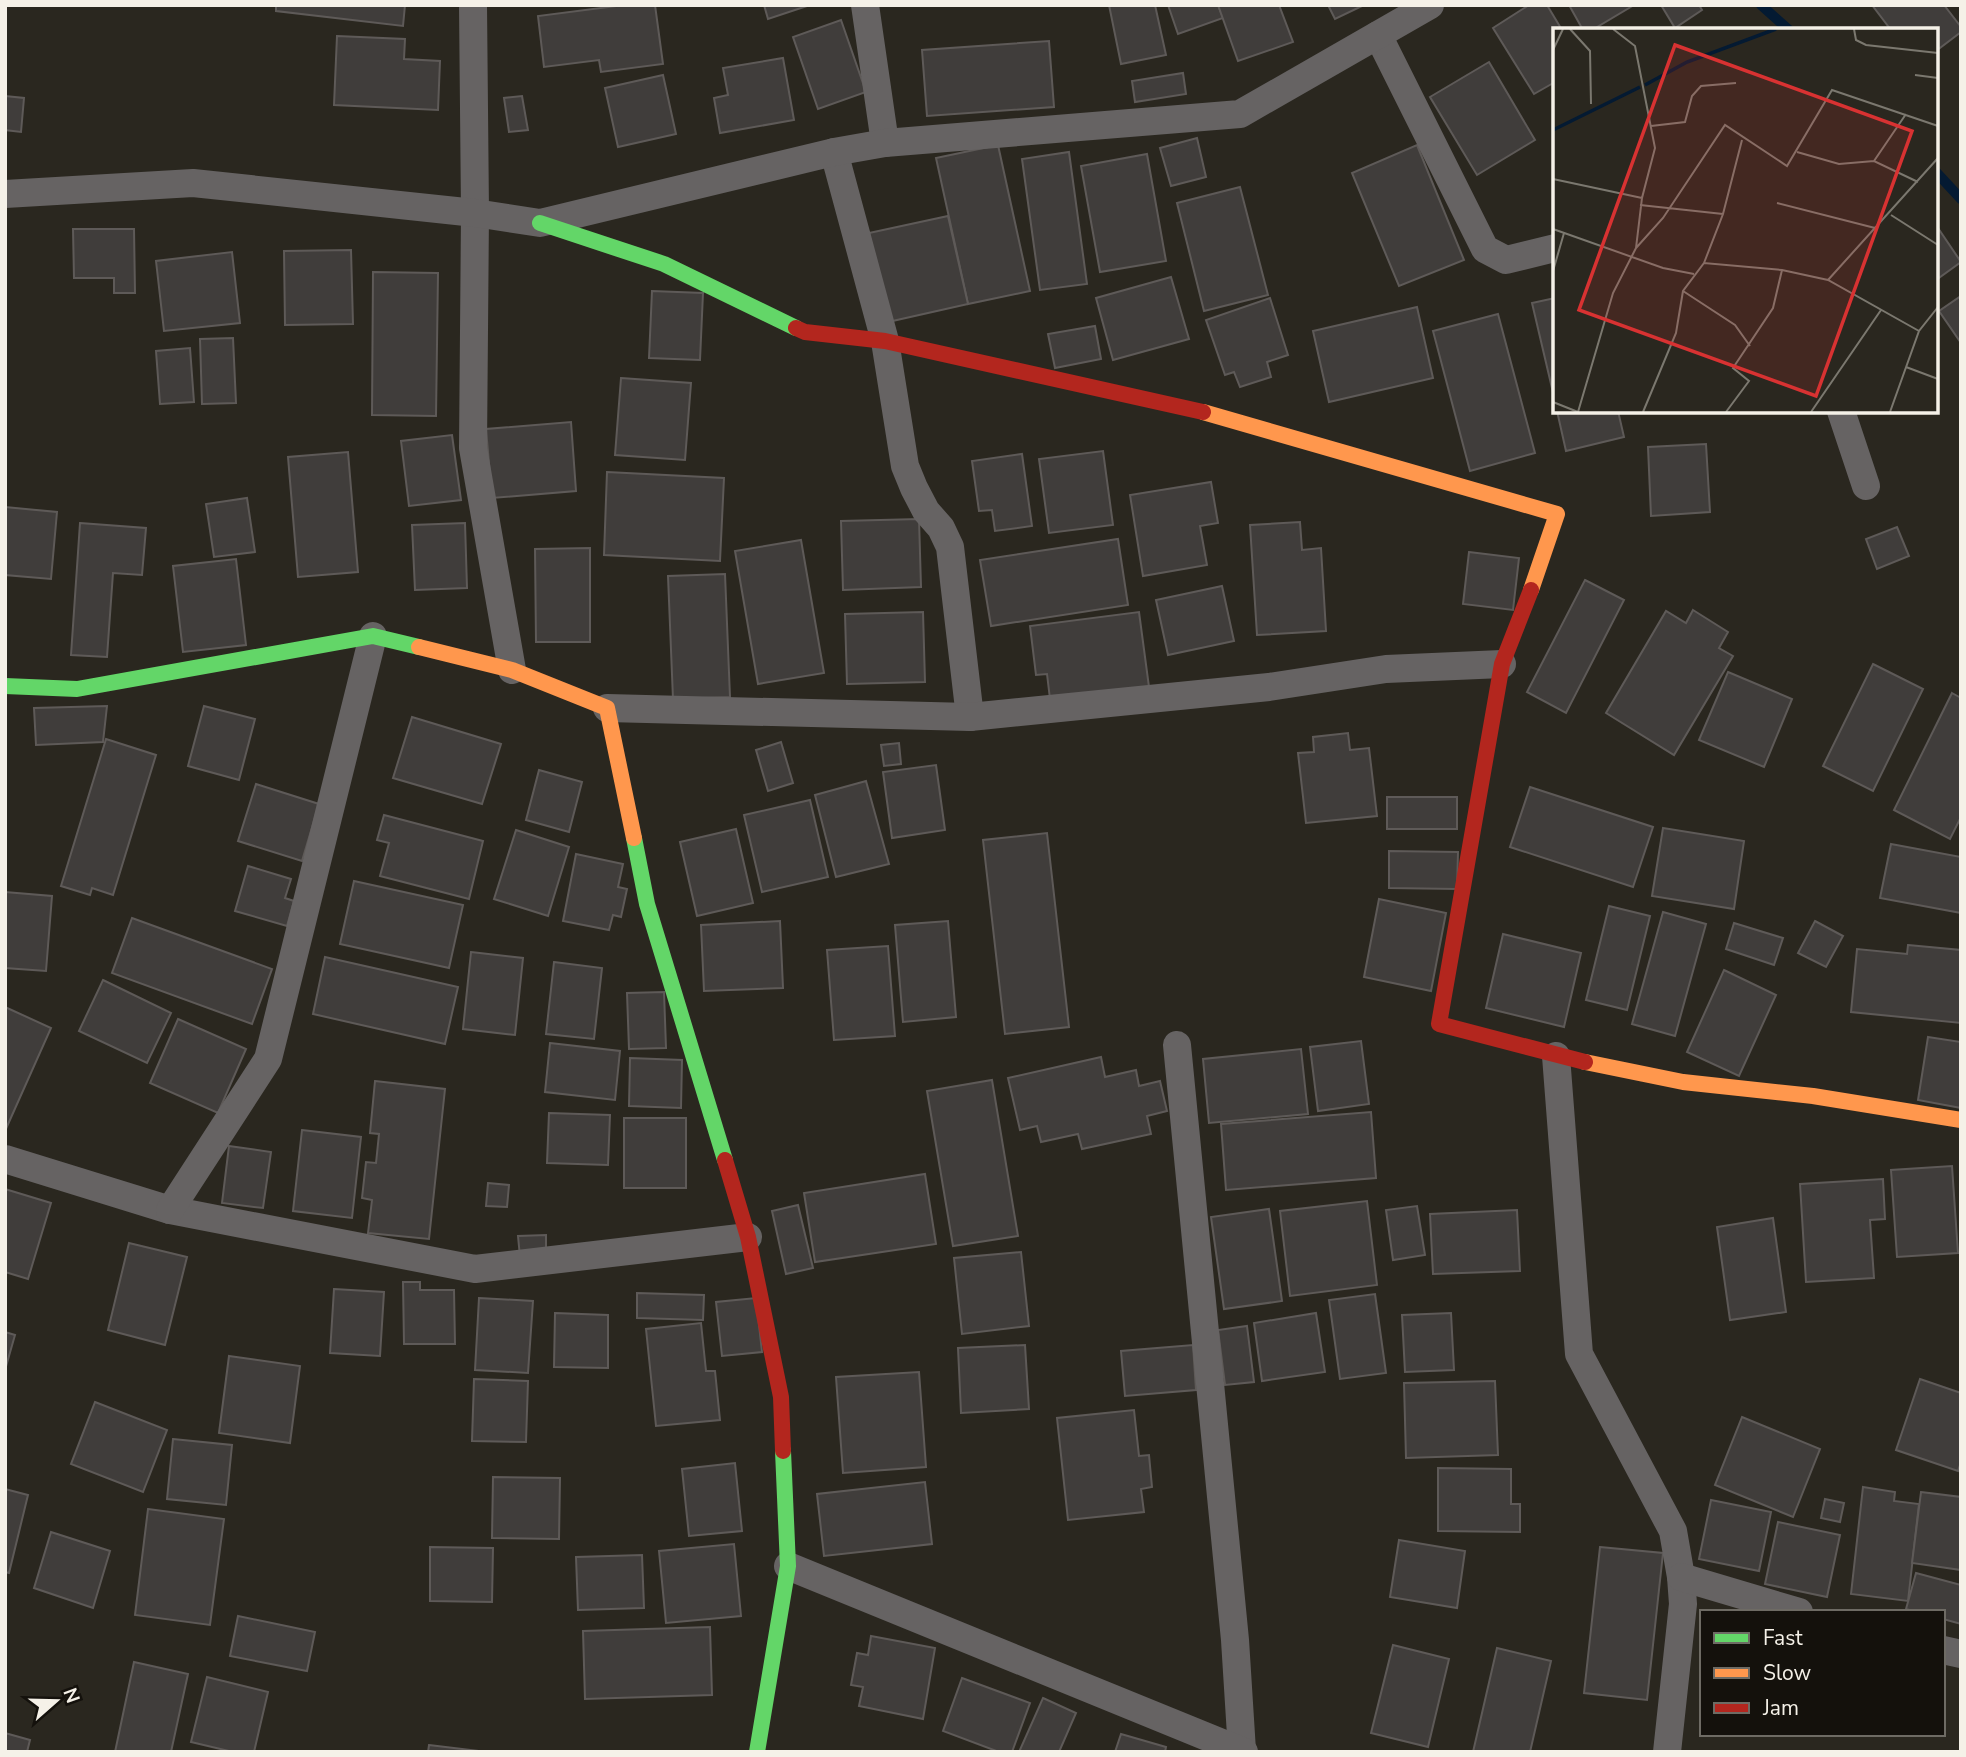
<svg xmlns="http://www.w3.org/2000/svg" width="1966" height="1757" font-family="'Nunito Sans',sans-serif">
<rect width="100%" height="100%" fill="#2a271f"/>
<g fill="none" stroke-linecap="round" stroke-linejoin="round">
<g stroke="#041a32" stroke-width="10">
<polyline points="1761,5 1789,30"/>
<polyline points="1936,172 1961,199"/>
</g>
</g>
<g fill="#403d3b" stroke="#5e5a58" stroke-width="2">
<polygon points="276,5 405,5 403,26 276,11"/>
<polygon points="624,5 655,5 663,64 601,72 599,60 544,67 538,16"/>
<polygon points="764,5 810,5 768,19"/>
<polygon points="1109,5 1155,5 1166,55 1121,64"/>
<polygon points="1168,5 1218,5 1223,18 1178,34"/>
<polygon points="1218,5 1279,5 1293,42 1238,61"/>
<polygon points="1328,5 1364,5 1335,19"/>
<polygon points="1529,5 1547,5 1562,30 1555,30 1555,82 1534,94 1493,28"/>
<polygon points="1569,5 1634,5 1592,30 1583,30"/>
<polygon points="1661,5 1699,5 1702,10 1675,28"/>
<polygon points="1872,5 1944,5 1961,27 1961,32 1936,51 1936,30 1891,30"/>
<polygon points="841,20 866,92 818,109 793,37"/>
<polygon points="337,36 405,39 404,59 440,61 438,110 334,105"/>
<polygon points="1049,41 1054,107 927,116 922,50"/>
<polygon points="783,58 794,120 720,133 714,98 728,95 723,68"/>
<polygon points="1489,62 1535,140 1477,175 1430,97"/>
<polygon points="1183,73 1186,94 1135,102 1132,81"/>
<polygon points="663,75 676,134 618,147 605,88"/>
<polygon points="5,96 24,98 21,132 5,130"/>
<polygon points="522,96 528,130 509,132 504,98"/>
<polygon points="1197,138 1206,177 1171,186 1160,148"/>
<polygon points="998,145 1030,291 968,304 936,158"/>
<polygon points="1417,145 1464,260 1399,286 1352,173"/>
<polygon points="1069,152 1087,284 1040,290 1022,159"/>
<polygon points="1147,154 1166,261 1100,272 1081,166"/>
<polygon points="1240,187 1268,295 1204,311 1177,203"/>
<polygon points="948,216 968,304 888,322 869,233"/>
<polygon points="1936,225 1961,262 1936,280"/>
<polygon points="73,229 134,229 135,293 114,293 114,278 74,278"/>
<polygon points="351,250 353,324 285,325 284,251"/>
<polygon points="232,252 240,323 164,331 156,261"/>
<polygon points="373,272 438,273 436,416 372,415"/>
<polygon points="1171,277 1189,339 1113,360 1096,298"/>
<polygon points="652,291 703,293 700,360 649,358"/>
<polygon points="1961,296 1961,343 1939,311"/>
<polygon points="1270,298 1288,355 1267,362 1271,377 1240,387 1234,372 1225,375 1206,320"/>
<polygon points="1555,298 1555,401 1532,303"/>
<polygon points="1417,307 1433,378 1329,402 1313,331"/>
<polygon points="1498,314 1535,453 1470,471 1433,331"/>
<polygon points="1095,326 1101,359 1055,368 1048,334"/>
<polygon points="233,338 236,403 202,404 200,339"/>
<polygon points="190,348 194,402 160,404 156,351"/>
<polygon points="621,378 691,383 685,460 615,455"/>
<polygon points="1557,411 1618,411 1624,437 1566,451"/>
<polygon points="571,422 576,491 492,498 486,429"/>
<polygon points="452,435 461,500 409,506 401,441"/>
<polygon points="1706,444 1710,512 1651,516 1648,447"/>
<polygon points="1103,451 1113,525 1049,533 1039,459"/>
<polygon points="348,452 358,572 298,577 288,457"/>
<polygon points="1022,454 1032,526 995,531 992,510 979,511 972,461"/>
<polygon points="607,472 724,478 720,561 604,555"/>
<polygon points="1211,482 1218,523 1200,526 1207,565 1143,576 1130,495"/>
<polygon points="247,498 255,552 214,557 206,504"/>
<polygon points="5,507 57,512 51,579 5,575"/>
<polygon points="919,519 921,587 843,590 841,521"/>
<polygon points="1300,522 1302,550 1321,548 1326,631 1257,635 1250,525"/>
<polygon points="80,523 146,528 142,575 113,573 107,657 71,655"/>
<polygon points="465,523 467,588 415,590 412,525"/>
<polygon points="1897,527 1909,556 1877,569 1866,539"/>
<polygon points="1118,539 1128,605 991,626 980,560"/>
<polygon points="801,540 824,673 758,684 735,551"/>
<polygon points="590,548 590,642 536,642 535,549"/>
<polygon points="1469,552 1519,558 1513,610 1463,604"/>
<polygon points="236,559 246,645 183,652 173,566"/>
<polygon points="725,574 730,697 673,699 668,576"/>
<polygon points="1585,580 1624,600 1566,713 1527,692"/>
<polygon points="1222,586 1234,641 1168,655 1156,600"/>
<polygon points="1693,610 1728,632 1719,648 1733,656 1674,755 1606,713 1666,611 1686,623"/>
<polygon points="923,612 925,682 847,684 845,614"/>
<polygon points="1139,612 1149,687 1050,699 1047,674 1036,675 1030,626"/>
<polygon points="1873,664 1923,689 1873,791 1823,766"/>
<polygon points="1728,672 1792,699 1764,767 1699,740"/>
<polygon points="1952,693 1961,698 1961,817 1950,839 1894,810"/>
<polygon points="107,706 103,742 36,745 34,708"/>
<polygon points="204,706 255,719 239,780 188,766"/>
<polygon points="412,717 501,744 482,804 393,778"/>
<polygon points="1348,733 1350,750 1369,748 1377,816 1306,823 1298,753 1314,752 1313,737"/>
<polygon points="106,739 156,755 113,895 92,888 90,895 61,886"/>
<polygon points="781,742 793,783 768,791 756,750"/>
<polygon points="899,743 901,764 884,766 881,745"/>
<polygon points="936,765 945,830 892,838 883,772"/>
<polygon points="539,770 582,782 569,832 526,820"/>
<polygon points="866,781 889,864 836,877 815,795"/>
<polygon points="256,784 319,804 302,861 238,841"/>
<polygon points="1530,787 1653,827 1633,887 1510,847"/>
<rect x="1387" y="797" width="70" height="32"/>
<polygon points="810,800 828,877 762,892 744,815"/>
<polygon points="384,815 483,841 469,899 380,876 389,843 377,840"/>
<polygon points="1663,828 1744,841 1734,909 1652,896"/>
<polygon points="736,829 753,903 697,916 680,842"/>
<polygon points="516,830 569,847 548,916 494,899"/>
<polygon points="1047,833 1069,1027 1005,1034 983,840"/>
<polygon points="1891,844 1961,857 1961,913 1880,898"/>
<polygon points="1389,851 1458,852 1457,889 1389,888"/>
<polygon points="576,854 623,864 618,887 627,889 621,917 613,915 609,930 563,921"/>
<polygon points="248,866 291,879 285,898 294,901 287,926 235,911"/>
<polygon points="354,881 463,905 449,968 340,944"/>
<polygon points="5,892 52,896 46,971 5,968"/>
<polygon points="1379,899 1446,913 1431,991 1364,977"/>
<polygon points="1609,906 1650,916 1627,1010 1586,1000"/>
<polygon points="1663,912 1706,924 1675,1036 1632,1024"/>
<polygon points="132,918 272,969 252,1024 112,973"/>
<polygon points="780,921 783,988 704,991 701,925"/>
<polygon points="948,921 956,1017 903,1022 895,925"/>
<polygon points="1815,921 1843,936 1826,967 1798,953"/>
<polygon points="1734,923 1783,938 1774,965 1726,949"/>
<polygon points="1503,934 1581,953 1564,1027 1486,1008"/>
<polygon points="1908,945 1961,950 1961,1023 1851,1012 1857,949 1907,954"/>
<polygon points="888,946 895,1036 834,1040 827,950"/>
<polygon points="471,952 523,958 515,1035 463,1029"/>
<polygon points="325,957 458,987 445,1044 313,1014"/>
<polygon points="554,962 602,968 594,1039 546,1034"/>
<polygon points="1724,970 1776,995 1739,1076 1687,1052"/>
<polygon points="103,980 171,1013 147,1063 79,1031"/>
<polygon points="664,992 666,1048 629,1049 627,993"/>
<polygon points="5,1007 51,1028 5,1131"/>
<polygon points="178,1019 246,1049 218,1113 150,1083"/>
<polygon points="1928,1037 1961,1042 1961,1108 1918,1100"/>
<polygon points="1361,1041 1369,1104 1318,1111 1310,1047"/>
<polygon points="550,1043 620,1051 615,1100 545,1092"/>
<polygon points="1301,1049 1308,1114 1209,1123 1203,1059"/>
<polygon points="1101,1057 1105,1077 1136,1070 1139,1086 1160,1081 1167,1111 1147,1116 1151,1134 1082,1149 1078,1134 1041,1142 1037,1126 1020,1130 1008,1078"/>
<polygon points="630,1058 682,1060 681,1108 629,1106"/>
<polygon points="992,1080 1018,1236 953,1246 927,1091"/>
<polygon points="375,1081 445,1089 429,1239 368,1233 372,1200 362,1198 366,1162 376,1163 379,1134 370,1133"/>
<polygon points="1371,1112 1376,1178 1226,1190 1221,1124"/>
<polygon points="549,1113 610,1115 608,1165 547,1163"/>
<rect x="624" y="1118" width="62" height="70"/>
<polygon points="302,1130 361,1137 352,1218 293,1211"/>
<polygon points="229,1146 271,1152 263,1208 222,1203"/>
<polygon points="1952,1166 1958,1253 1897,1257 1891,1170"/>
<polygon points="925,1174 936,1244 815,1262 804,1193"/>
<polygon points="1883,1179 1885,1219 1870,1220 1874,1278 1806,1282 1800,1184"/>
<polygon points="488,1183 509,1185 507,1207 486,1206"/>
<polygon points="5,1189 51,1203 28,1279 5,1272"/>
<polygon points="1367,1201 1377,1285 1290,1296 1280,1211"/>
<polygon points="798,1205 813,1268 786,1274 772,1211"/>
<polygon points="1417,1206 1425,1255 1393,1260 1386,1210"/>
<polygon points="1269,1209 1282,1301 1224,1309 1211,1217"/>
<polygon points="1517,1210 1520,1271 1433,1274 1430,1214"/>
<polygon points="1773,1218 1786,1312 1730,1320 1717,1227"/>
<polygon points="546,1235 546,1256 520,1257 518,1236"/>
<polygon points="129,1243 187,1257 165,1345 108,1330"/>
<polygon points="1021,1252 1029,1326 962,1334 954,1258"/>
<polygon points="403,1282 420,1282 420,1290 454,1290 455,1344 404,1344"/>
<polygon points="334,1289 384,1292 380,1356 330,1353"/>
<polygon points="637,1293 704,1295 703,1320 637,1318"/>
<polygon points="1375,1294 1386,1373 1340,1379 1329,1300"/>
<polygon points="479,1298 533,1301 528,1373 475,1370"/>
<polygon points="756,1298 762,1352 722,1356 716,1302"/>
<polygon points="555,1313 608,1315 608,1368 554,1367"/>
<polygon points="1316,1313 1325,1372 1262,1381 1254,1323"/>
<polygon points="1451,1313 1454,1370 1405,1372 1402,1315"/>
<polygon points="701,1323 706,1371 715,1371 720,1420 656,1426 646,1329"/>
<polygon points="1247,1326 1254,1382 1225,1385 1218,1330"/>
<polygon points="5,1332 15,1335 5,1370"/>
<polygon points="1025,1345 1029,1409 961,1413 958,1348"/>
<polygon points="1193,1345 1196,1390 1125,1396 1121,1351"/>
<polygon points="229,1356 300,1366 290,1443 219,1433"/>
<polygon points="919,1372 926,1467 843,1473 836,1377"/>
<polygon points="474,1379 528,1381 526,1442 472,1441"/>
<polygon points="1920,1379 1961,1393 1961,1462 1958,1471 1896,1450"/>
<polygon points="1495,1381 1498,1455 1406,1458 1404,1383"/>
<polygon points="95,1402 167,1430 143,1492 71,1464"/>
<polygon points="1134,1410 1139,1456 1149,1455 1152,1487 1141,1489 1144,1512 1068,1520 1057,1418"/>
<polygon points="1742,1417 1820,1449 1793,1517 1715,1485"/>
<polygon points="173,1439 232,1445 226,1505 167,1499"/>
<polygon points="735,1463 742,1531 689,1536 682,1469"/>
<polygon points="1438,1468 1511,1469 1511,1504 1520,1504 1520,1532 1438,1531"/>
<polygon points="493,1477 560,1478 559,1539 492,1538"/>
<polygon points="925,1482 932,1544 824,1556 817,1494"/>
<polygon points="1863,1487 1895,1492 1894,1501 1919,1504 1908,1601 1851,1594"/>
<polygon points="5,1489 28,1495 9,1573 5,1572"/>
<polygon points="1921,1492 1961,1497 1961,1570 1912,1563"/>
<polygon points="1825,1499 1844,1503 1840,1522 1821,1518"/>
<polygon points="1711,1500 1771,1512 1759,1571 1699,1559"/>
<polygon points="148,1509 224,1519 210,1625 135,1615"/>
<polygon points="1778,1522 1840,1535 1827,1597 1765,1584"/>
<polygon points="51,1532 110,1551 93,1608 34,1588"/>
<polygon points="1399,1540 1465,1551 1457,1608 1390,1597"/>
<polygon points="734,1544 741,1616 666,1623 659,1551"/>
<polygon points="430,1547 493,1548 492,1602 430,1601"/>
<polygon points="1600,1547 1663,1553 1647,1700 1584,1693"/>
<polygon points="642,1555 644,1608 578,1610 576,1557"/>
<polygon points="1916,1573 1961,1585 1961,1624 1943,1619 1943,1612 1916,1612 1906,1609"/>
<polygon points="238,1616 315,1632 307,1671 230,1656"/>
<polygon points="710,1627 712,1695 585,1699 583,1631"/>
<polygon points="871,1636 935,1648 923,1719 859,1706 863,1687 851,1685 857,1653 868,1655"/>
<polygon points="1393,1645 1449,1659 1428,1747 1371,1733"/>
<polygon points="1497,1648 1551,1661 1530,1752 1473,1752"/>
<polygon points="134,1662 188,1674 171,1752 115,1752"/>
<polygon points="207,1677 268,1692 254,1752 233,1752 191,1742"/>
<polygon points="962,1678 1030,1703 1012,1752 999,1752 943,1731"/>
<polygon points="1043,1698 1076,1713 1059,1752 1019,1752"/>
<polygon points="5,1733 30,1740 27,1752 5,1752"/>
<polygon points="1121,1734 1166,1747 1165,1752 1115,1752"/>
<polygon points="429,1745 487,1752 428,1752"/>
</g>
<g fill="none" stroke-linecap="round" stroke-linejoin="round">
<g stroke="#666363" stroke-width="28">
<polyline points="473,5 475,213 473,448 512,670"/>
<polyline points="865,5 885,143"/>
<polyline points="1378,35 1485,249 1506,260 1555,248"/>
<polyline points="834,152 885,341 905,466 914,488 926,511 941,528 950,547 970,717"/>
<polyline points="5,194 193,183 475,213 540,223 834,152 885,143 1240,114 1430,5"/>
<polyline points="1841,411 1866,486"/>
<polyline points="607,708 970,717 1269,687 1386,669 1502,664"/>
<polyline points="1177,1045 1235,1640 1242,1751"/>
<polyline points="1556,1056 1579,1354 1673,1531 1681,1577 1683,1604 1667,1752"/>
<polyline points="5,1159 170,1210 475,1269 748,1237"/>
<polyline points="170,1210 268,1059 373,636"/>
<polyline points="788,1566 1244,1752"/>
<polyline points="1681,1577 1799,1612"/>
<polyline points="1943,1650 1961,1654"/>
</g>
<g stroke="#63d668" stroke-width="16">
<polyline points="540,223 664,264 796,328"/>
<polyline points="5,686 77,689 373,636 419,647"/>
<polyline points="634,838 647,904 725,1160"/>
<polyline points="757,1752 788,1566 783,1451"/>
</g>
<g stroke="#ff974d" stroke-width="16">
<polyline points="1203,412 1557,514 1531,590"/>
<polyline points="419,647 512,670 607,708 634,838"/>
<polyline points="1585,1062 1683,1082 1813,1096 1961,1120"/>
</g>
<g stroke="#b3261e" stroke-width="16">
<polyline points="796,328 805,332 885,341 1203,412"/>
<polyline points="1531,590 1502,664 1439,1024 1585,1062"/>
<polyline points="725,1160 748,1237 781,1397 783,1451"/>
</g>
</g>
<g transform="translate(1553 28)">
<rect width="385" height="385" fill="#2a271f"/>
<path fill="none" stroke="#041a32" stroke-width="3.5" d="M92,57l42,-23 89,-33M0,102l87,-43"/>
<path fill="none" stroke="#7b786f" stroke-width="2" d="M17,1l20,22 1,53M301,1l2,11 10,5 72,8M0,22l10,-21M362,47l23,3M98,98l34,-4 7,-26 9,-10 35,-3M244,124l42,12 35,-3 44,21M321,133l32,-47M0,151l89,19M224,175l98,25M87,177l83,9M338,187l47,30M0,201l110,39 31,6M83,220l27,-30 62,-93 62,41 45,-76 106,36M151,235l19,-49 19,-74M0,243l11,-38M275,252l110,-122M130,263l52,34 15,21M353,339l32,12M0,374l25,10M25,384l35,-119 23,-45 6,-50 13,-50 -20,-102 -22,-17M90,384l33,-79 7,-42 21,-28 78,7 46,10 91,51M173,384l23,-31 -16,-13 40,-60 9,-38M258,384l70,-102M337,384l29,-81 19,-24"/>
<path fill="#d83232" fill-opacity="0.15" stroke="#d83232" stroke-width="3.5" d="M122,17l237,86 -96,265 -237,-86z"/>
<rect width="385" height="385" fill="none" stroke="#f5f1e8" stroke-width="3.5"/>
</g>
<rect width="1966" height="1757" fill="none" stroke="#f5f1e8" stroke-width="14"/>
<rect x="1700" y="1610" width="245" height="126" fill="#14110c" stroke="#6e6b64" stroke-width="2"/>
<rect x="1714" y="1633" width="35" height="10" fill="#63d668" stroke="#6e6b64" stroke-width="2"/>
<text x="1763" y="1645" font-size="21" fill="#f5f1e8">Fast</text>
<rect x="1714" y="1668" width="35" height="10" fill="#ff974d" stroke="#6e6b64" stroke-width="2"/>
<text x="1763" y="1680" font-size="21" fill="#f5f1e8">Slow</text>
<rect x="1714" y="1703" width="35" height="10" fill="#b3261e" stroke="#6e6b64" stroke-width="2"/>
<text x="1763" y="1715" font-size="21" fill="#f5f1e8">Jam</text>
<g transform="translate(56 1701) rotate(70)" stroke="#14110c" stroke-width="5" paint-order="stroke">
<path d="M0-5L12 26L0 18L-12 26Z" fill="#f5f1e8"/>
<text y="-10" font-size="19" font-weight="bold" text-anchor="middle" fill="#f5f1e8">N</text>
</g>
</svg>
